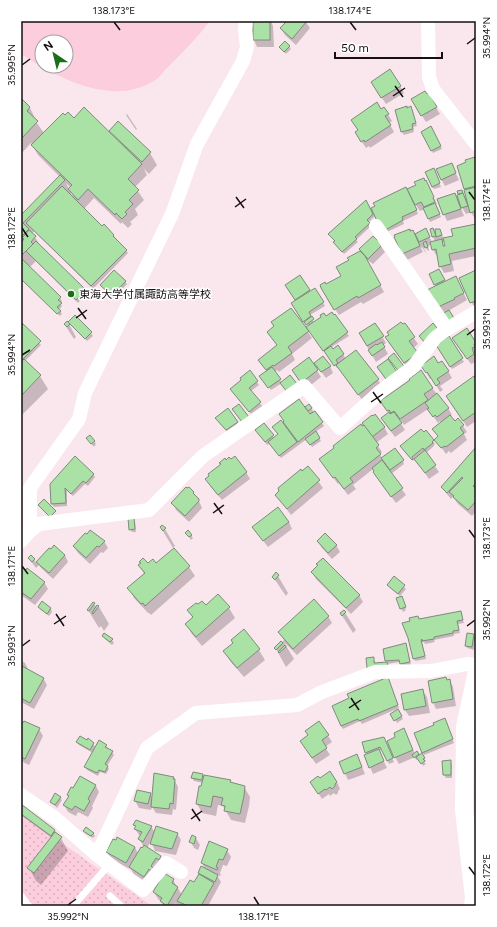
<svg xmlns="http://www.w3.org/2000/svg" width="497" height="927" font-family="Figtree,'Noto Sans JP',sans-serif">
<defs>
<pattern id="grass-dots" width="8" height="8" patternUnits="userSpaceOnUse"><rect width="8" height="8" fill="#fccddd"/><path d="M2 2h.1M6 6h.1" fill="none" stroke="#d7afbd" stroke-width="1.8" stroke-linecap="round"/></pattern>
</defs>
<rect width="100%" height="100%" fill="#fae7ed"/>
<polygon fill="url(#grass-dots)" points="21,813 39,827 152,906 21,906"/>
<path fill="#fccddd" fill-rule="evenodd" d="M21,21h189c-13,17 -28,32 -43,47 -4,4 -8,10 -13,13 -43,26 -96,-3 -133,-27zM42,42h24v24h-24z"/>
<g fill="#0003" fill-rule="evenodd">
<polygon points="254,21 271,21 273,26 274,47 257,47 254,40"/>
<polygon points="288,21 305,21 310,28 296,45 285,35 281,29"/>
<polygon points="289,46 291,49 286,54 282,50"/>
<polygon points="400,86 404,93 386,104 376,89"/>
<polygon points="428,94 440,114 426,122 412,100"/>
<path d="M21,100l9,8 5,10 -1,1 10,14 30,-14 40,18 -4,-6 40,22 7,12 -8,9 -5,-5 3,6 -12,12 9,13 -9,9 3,6 -8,7 2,2 -4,4 -6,-6 -1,2 -27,-26 -10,11 18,18 2,-2 10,11 14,17 -35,36 -59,-58 -2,3 3,3 6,10 46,46 -9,10 -42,-42 -7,7 31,30 2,3 -2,2 2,3 -3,4 3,4 -2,2 -39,-37v-62l39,-40 -22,-22 -7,-12 -10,11zM66,183l5,5 -2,1zM71,193l4,7 -5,-5z"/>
<polygon points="384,108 392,121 389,123 394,132 370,148 369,146 366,148 360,139 359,131"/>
<polygon points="411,108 417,126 413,127 414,132 404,135 402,132"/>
<polygon points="127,114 137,129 136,130 126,115"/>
<polygon points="431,128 442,149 433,153 422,132"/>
<polygon points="476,161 476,218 475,219 471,212 466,214 461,206 460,206 464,216 447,221 438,200 454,194 460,204 458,192 461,191 467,200 466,191 459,167"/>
<polygon points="451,164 459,180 445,186 441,179"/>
<polygon points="435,172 441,187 434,189 432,187"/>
<polygon points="417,186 429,188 437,204 436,204 441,217 430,222 425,209 420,211 414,202 413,203 418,214 403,221 404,224 387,232 376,215 368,223 371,226 356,240 358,242 344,254 336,245 334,242 336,241 329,234 364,202 366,201 371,209"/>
<path d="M476,225v31l-24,5 2,10 -10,2 -4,-7 -2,-10h-1l-4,-6 -1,-6 -4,2 1,4 -1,1 -3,-4 -1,1 3,7 -5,-8 -1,1 2,4 -16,8 -4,-6 12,-19 11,-5 6,12 3,-1 -2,-4v-8l3,6 4,-5 4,9 10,-2zM442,242h3l1,7z"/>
<polygon points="381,246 385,252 373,264 366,259 384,292 363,304 361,302 339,315 326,295 327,286 343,277 350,261 348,258 362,251"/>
<polygon points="439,270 445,282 458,282 467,300 448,311 453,318 440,314 436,286 430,275"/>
<polygon points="476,271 476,309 475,309 460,278"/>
<polygon points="300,276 310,292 315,289 325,306 310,315 314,322 326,317 335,315 349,336 330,348 333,350 338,347 346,359 378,380 382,386 363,401 338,367 337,368 293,304 296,301 290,291"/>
<polygon points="125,281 127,284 114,298 102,286"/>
<polygon points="69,322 91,333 93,336 87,341"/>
<polygon points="21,323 41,345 25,361 40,376 48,389 21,416"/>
<polygon points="272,323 308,332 312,338 292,354 295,360 279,372 277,370 275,372 282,383 271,390 262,379 267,372 259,360 278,346 268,332 274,327"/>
<polygon points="69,324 76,337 74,339 65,325"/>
<polygon points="375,324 386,343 383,345 388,354 376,362 360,334"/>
<polygon points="404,324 418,344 413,348 417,354 408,369 390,344"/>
<polygon points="467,329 476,343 476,362 471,364 457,345"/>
<polygon points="449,338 464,362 452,369 437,345"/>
<polygon points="309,358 321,377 306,389 297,376"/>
<polygon points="438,365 448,371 452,378 440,386 443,390 440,392 432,378 430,379 426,372"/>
<polygon points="330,366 333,373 326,378 319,369"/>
<polygon points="250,372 259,385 251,391 262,406 251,414 233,392"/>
<polygon points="476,380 476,421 467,427 447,396"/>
<polygon points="432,388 448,408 452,415 450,416 455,422 463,426 467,432 464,434 467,440 451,453 449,451 446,454 436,440 439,438 434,430 441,423 440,421 438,423 428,409 404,425 398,416 397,417 405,430 395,437 386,425 389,414 385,408"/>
<polygon points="307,407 311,408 324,426 315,432 321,441 312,447 307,439 281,458 270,443 267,445 258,433 264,424 274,438 279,435 275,430 285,421 310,413"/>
<polygon points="218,421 237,422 238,425 228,433"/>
<polygon points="384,427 388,434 376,443 382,452 380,454 382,459 403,461 404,464 391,474 406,495 396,503 378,479 373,469 353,485 356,489 348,495 339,483 338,484 320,460 362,428"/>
<polygon points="426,431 435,444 434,445 434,446 426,453 439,472 429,479 415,459 413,461 403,449"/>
<polygon points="90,436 96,444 94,447 89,441"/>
<polygon points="476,448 476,511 472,516 458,504 453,497 451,499 446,493 442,487"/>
<polygon points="308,467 323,488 291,515 276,495"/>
<polygon points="246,472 250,479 222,500 210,486 210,476"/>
<polygon points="93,474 95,477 88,486 85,484 73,496 67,490 67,506 54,507 52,504 51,485"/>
<polygon points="198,499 202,508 189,522 176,510 173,503"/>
<polygon points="133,518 135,521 136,532 132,532 130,529"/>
<polygon points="289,522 292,529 268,547 257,533"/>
<polygon points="161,528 165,529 175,546 173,548"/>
<polygon points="187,534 191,535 193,538 191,540"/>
<polygon points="104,541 108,548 103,553 101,552 90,564 78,553 74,547"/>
<polygon points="318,541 336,545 340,552 332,559 322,548"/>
<polygon points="54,546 65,555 68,562 53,579 41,568 39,565 36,568 29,559 34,559 36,563 49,549 51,551"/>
<polygon points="156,564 189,567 195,576 151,615 149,613 148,613 134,598 129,588 144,574 140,566"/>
<polygon points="22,568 44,582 48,589 35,605 21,595"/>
<polygon points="312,572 359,595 363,602 351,614 316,579"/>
<polygon points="278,576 288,593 286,596 273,577"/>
<polygon points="394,578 406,589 400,596 390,588"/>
<polygon points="218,595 229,608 235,618 202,646 192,634 186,624 193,618 188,611 206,606"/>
<polygon points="397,599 403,600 406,610 403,612"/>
<polygon points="42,603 51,609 52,612 49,616 41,610 39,607"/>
<polygon points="94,604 97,608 99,607 109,624 104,631 101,626 99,628 88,610"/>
<polygon points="344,611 356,630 353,633 341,614"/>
<polygon points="460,612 464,623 458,624 460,633 454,634 454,636 434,640 435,642 425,644 424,642 422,642 426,659 415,661 414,658 419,620"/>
<polygon points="328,616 332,623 297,655 284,642 294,659 286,667 276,649 284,640 279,633"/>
<polygon points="244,631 259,650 265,660 244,677 230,661 224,651 234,643"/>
<polygon points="105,634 112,640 114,643 112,645 105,639 103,636"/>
<polygon points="474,635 475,638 474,650 467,648 466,645"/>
<polygon points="406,644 411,665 402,667 400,662 387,664 390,669 372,674 373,658 376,663 387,663 386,661"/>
<polygon points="22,661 25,663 28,669 28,670 43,678 47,685 34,709 21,702 21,669 23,666 21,663"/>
<polygon points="450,680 453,687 456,706 436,709 433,702 447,681"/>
<polygon points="389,681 399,708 362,724 360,721 343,729 341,726"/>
<polygon points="423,691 427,697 430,713 409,716 405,710 402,695"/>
<polygon points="398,710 403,719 397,723 392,714"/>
<polygon points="319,722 332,742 325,747 330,755 316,764 301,742 309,736"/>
<polygon points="446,723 454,743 424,755 423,752"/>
<polygon points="21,724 39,729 43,736 29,765 21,761"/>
<polygon points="404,730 415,754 417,752 419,756 421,754 426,761 424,762 426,764 423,766 419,758 416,760 415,757 399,764 395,757 389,741 397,738"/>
<polygon points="385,741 394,762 389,764 383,749 379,751 387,768 373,774 370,767 367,755 363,743"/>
<polygon points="77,742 93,744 96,748 106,746 112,752 114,755 107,766 109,769 106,774 100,772 98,776 87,770 86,767 93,753 79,745"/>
<polygon points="357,755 365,774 348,780 340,762"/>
<polygon points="450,762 452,764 452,778 446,778 444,775"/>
<polygon points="203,775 204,778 230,781 232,783 244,787 250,797 249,806 245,823 231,820 223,806 218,805 216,816 202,813 197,804 203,783 194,781 192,778"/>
<polygon points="173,777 178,787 176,810 173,809 172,815 156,813 152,807 151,810 139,808 135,801 150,794 153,798"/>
<polygon points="320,779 337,782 340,789 338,791 338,793 336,795 334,793 330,796 329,794 322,799 315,788"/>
<polygon points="96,786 99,792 92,806 93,808 88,817 78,812 76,816 68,812 64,805"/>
<polygon points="60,797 62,800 57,808 51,802"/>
<polygon points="21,806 55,831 61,838 68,851 41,885 36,881 29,868 52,838 21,815"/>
<polygon points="135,825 151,826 155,833 177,833 181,840 176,855 155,851 152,844 153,837 147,848 160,857 164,863 148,883 134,874 130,868 130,869 111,859 107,852 135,847 138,854 142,849 144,847 139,839 141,836 139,835 135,829 136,827"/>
<polygon points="84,831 93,833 95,836 93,838 86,834"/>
<polygon points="192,837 196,838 200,845 198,850 194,848 191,842"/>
<polygon points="227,850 231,857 227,866 223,865 220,873 221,876 217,875 221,882 208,906 177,906 176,903 174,906 164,906 161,901 158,899 154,892 173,880 182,895 194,883 202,867 205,869 202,863"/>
</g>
<g fill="#aae2a6" stroke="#7f8a7e">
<rect x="253" y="21" width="17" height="19"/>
<polygon points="287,21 307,21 292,39 280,28"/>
<polygon points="285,41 290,46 284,52 279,47"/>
<polygon points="390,69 401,86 381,98 371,82"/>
<polygon points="425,91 427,94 429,93 437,107 421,116 411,99"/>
<polygon points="21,98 30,107 27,111 38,121 21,139"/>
<polygon points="377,102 381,109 384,107 389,114 385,116 391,125 365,142 364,140 361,142 355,132 358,130 351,120"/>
<polygon points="407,106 407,108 411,106 416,123 412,124 413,129 401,132 395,110"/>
<polygon points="84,107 142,164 128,179 139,190 129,200 133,204 125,212 127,214 122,219 116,213 115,215 88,189 78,200 68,189 72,185 31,145 63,113 65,115 68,112 74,118"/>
<polygon points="118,121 151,152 142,162 109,131"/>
<polygon points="431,126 441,146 431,151 421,132"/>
<polygon points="475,157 476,161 476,186 464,189 457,166 466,162 465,160"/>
<polygon points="452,163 456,173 441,180 436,169"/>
<polygon points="434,168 440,183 432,187 425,172"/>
<polygon points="60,175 65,180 23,223 29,229 21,237 21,215"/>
<polygon points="424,178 425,181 426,180 434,197 433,198 435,202 424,207 421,202 415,205 407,189 416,185 414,182"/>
<polygon points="62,186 102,226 104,224 114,235 113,236 127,250 91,286 26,223"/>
<polygon points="406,187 417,210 402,217 403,220 382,232 371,208 375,206 373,203"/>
<polygon points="476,187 476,211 470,213 464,190"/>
<polygon points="462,190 463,193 458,194 457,191"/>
<polygon points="455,193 461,209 443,215 437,199"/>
<polygon points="463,193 468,206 461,208 457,195"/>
<polygon points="366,200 373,214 367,220 370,223 355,237 357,239 342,252 333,242 335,241 328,234"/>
<polygon points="435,203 440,214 428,219 423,208"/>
<polygon points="476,224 476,248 449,254 451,264 439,267 436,249 432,250 430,242 442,239 443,246 445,246 443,238 453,236 451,229"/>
<polygon points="426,228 430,237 419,242 415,234"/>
<polygon points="433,228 436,236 432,237 430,229"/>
<polygon points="410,229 410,231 413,230 420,246 402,254 394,237 395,237 394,235"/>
<polygon points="435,229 440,229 442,235 436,237"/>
<polygon points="29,230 36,236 31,242 33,244 23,254 21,253 21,243 24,239 22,238"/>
<polygon points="373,236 382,245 368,259 359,249"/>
<polygon points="36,241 86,290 76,300 26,251"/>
<polygon points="426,241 428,247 425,248 423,243"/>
<polygon points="360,251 365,256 381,285 358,298 357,296 334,310 321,288 320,285 325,282 326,284 341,276 336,267 349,260 347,258"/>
<polygon points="21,258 61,297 58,300 62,303 57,307 61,311 57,314 21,279"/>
<polygon points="439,269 445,280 434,285 429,274"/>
<polygon points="114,270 126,281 112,296 100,285"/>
<polygon points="476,270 476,301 470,303 459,278"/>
<polygon points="300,275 310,290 295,300 285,285"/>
<polygon points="456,276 464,293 454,298 455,299 436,308 427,290"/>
<polygon points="315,288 324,302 309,312 311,316 303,322 291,303"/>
<polygon points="291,308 309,331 288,347 292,353 274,366 273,365 266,370 258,360 277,345 267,332 274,326 271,322"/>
<polygon points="449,310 454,318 448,322 442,314"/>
<polygon points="332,312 334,315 335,314 348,332 323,351 306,327 321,317 320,315 324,313 326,316"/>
<polygon points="75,315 92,332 85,339 68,322"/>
<polygon points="312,316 314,319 306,325 304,322"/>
<polygon points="67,321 70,324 67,327 64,324"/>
<polygon points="21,322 41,341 21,361"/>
<polygon points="401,322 403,324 405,323 415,337 409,341 418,353 404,363 385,337 389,335 387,332"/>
<polygon points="375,323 384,336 367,346 359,333"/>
<polygon points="433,323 437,328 425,343 419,336"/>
<polygon points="467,328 476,343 474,344 475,347 472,348 474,354 467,359 452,338"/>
<polygon points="449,336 463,358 450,367 436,345"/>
<polygon points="382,342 385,347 372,356 368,350 376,344 377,345"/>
<polygon points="338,345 344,354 336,360 338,363 334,366 324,351 331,346 333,349"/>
<polygon points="356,350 379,379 358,395 336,365"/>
<polygon points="394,353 406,369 400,373 388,358"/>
<polygon points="323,356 331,366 321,372 314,363"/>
<polygon points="434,356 438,363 442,361 449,371 437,379 440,383 436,386 427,372 426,373 421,366"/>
<polygon points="309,357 318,370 301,383 292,370"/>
<polygon points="24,359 41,375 21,396 21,362"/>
<polygon points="388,359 399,375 388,382 377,367"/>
<polygon points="272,367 281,379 268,388 259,376"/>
<polygon points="250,370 258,381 249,388 261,402 249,412 230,389 241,380 240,378"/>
<polygon points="421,370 433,388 424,394 428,400 400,419 394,411 391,413 389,410 387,411 380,401 410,380 409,379"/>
<polygon points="290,375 298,385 288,393 280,383"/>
<polygon points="474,376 476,378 476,412 463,421 446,396"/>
<polygon points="437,393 449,408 437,417 435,415 433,417 427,409 429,408 425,403"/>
<polygon points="299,399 310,414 315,411 323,422 298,442 283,422 284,421 279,414"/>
<polygon points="239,404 249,417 242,422 232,409"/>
<polygon points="309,404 312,408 308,411 305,407"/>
<polygon points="228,408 238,422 226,430 215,418"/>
<polygon points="389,412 390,414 394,412 402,423 391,431 381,418"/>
<polygon points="375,414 385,427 372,437 362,423 372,415 373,416"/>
<polygon points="450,415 455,421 458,418 464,425 460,428 464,433 446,447 445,446 441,448 434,440 438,436 432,429"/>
<polygon points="281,420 297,442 279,456 268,442 278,434 272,427"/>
<polygon points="264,423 274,435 265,442 255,430"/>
<polygon points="361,424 362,426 364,425 379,445 376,448 381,454 350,478 353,482 344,489 335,477 333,478 319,459 334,448 333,446"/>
<polygon points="421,429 424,432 426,430 434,440 432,442 433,443 424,450 423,448 412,457 413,459 412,460 400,446"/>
<polygon points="316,431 320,438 310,445 305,439"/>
<polygon points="90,435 95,441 91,444 86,438"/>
<polygon points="476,447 476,483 473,486 476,488 476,501 468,510 453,497 454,496 449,492 463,478 462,477 447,493 441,487"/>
<polygon points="395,448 404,460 390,470 381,458"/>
<polygon points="425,450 436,465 425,473 414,459"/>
<polygon points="75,456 94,474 86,483 83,481 71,494 65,488 66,503 51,504 50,484"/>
<polygon points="235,456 247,472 218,495 205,479 209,476 208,474 221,464 219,463 225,458 226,460 229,457 231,459"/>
<polygon points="382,460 403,488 391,497 373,472 374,471 372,468"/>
<polygon points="308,466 320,480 287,509 275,495 279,491 278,488 301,469 302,471"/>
<polygon points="186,487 187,488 189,487 194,492 193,493 199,499 199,501 185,516 171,503"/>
<polygon points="44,499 56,511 50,517 38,505"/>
<polygon points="278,507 289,522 263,541 252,527"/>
<polygon points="134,517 135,529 129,530 128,518"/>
<polygon points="162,525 166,528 163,531 160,527"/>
<polygon points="90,530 105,541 99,547 97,546 86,558 73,546 85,533 87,534"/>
<polygon points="188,530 192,535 189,537 185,533"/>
<polygon points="325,533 337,545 328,553 317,541"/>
<polygon points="54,545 65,555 49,573 36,562 49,548 51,549"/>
<polygon points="174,548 190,566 145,606 143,603 141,604 127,588 145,573 138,565 141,563 139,562 143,558 148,563 153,559 156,563"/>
<polygon points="31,555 35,559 32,562 28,558"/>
<polygon points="323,558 360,595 346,608 311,572 318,565 316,564"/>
<polygon points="22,567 26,570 27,568 45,582 31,599 21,592"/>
<polygon points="276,572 279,575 275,580 272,577"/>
<polygon points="394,576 405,585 398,594 387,585"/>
<polygon points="218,594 230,607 196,637 185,624 193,617 187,610 196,603 198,604 202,601 206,605"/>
<polygon points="402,596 406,607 400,609 396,598"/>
<polygon points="314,599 329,616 293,649 278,632"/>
<polygon points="42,601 51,608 47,614 38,607"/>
<polygon points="93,602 95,603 89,611 87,610"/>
<polygon points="97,605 99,606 93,614 92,613"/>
<polygon points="344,610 346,612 342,616 340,613"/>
<polygon points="461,611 463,620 457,621 459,630 453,631 453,633 434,637 434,639 422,641 422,639 421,640 425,656 413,659 408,638 402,623 410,621 409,618 418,616 419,619"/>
<polygon points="244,629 260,649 237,668 223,651 233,643 231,640"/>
<polygon points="104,633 113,639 110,642 102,636"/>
<polygon points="467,633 474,634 472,647 465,646"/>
<polygon points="281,641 283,643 276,650 274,648"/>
<polygon points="406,643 410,662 400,664 399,660 385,661 383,649"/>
<polygon points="285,645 286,647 279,653 278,652"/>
<polygon points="374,657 374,663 387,662 388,666 367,668 366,658"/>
<polygon points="22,666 44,678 30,703 21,698"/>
<polygon points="388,677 398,705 359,721 358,719 341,726 332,706 349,698 347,694"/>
<polygon points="446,677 447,680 450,679 453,699 432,703 428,681"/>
<polygon points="423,689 426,706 404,710 401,694"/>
<polygon points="398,709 402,716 394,721 390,714"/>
<polygon points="445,718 453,739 422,753 414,733 434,725 433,723"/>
<polygon points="24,721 40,728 25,759 21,757 21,723 22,724"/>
<polygon points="319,721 329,735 322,740 327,748 312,758 300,741 308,735 305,731"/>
<polygon points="404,728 413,750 394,758 387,741 395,737 394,733"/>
<polygon points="80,736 87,740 88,738 94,743 90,750 76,742"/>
<polygon points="384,737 393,758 387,761 380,747 365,753 362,742"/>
<polygon points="99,740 107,745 105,747 113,751 105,764 108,766 105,772 99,770 97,773 84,767"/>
<polygon points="379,749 384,761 369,768 364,755"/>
<polygon points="417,751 419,754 414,758 412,755"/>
<polygon points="422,753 425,758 423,759 425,761 421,764 416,757"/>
<polygon points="357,754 362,767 344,774 339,762"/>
<polygon points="451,760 451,775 443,775 442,761"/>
<polygon points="330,771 337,782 335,784 335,786 332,789 330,787 326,790 325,789 318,794 310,782 318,776 320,778"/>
<polygon points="193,772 203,774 202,780 191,778"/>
<polygon points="154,773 174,777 173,779 175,779 173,804 170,803 169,809 151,807"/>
<polygon points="204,775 231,780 230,782 245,786 244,796 240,814 224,811 225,806 221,805 223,798 213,796 211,807 196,804 199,786 201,786"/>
<polygon points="80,776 96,785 88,799 90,801 84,811 75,806 72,810 63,805 69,796 67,795 71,787 73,788"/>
<polygon points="137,790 151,793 148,804 134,801"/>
<polygon points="55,793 61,797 55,805 50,802"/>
<polygon points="21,804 55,830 51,836 21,814"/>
<polygon points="136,820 152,826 143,842 138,839 142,832 134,829 136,826 133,825"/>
<polygon points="156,826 178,833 172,849 150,844"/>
<polygon points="86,827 94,833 91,836 83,831"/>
<polygon points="55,832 62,837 34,873 27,868"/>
<polygon points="192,835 196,837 194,844 189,842"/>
<polygon points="117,837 135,847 126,863 106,852 113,839 116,840"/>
<polygon points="209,841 228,849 223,860 219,859 216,867 218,868 217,870 201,863"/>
<polygon points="144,845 161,856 159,860 156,858 151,866 153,868 151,871 149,869 144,877 129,867 141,847 142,848"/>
<polygon points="201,866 218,875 215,882 198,873"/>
<polygon points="164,873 174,879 172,883 178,887 167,906 160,901 162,898 153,892"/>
<polygon points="199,874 214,883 201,906 188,906 177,901 190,880 194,882"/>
</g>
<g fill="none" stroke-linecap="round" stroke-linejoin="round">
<g stroke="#fff" stroke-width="7">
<polyline points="21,896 29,906"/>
<polyline points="110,896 121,906"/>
<polyline points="73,906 109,865"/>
</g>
<g stroke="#fff" stroke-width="14">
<polyline points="428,21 429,77 433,89 476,144"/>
<polyline points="376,226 447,329"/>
<polyline points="30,531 30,488 79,419 85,393 172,214 197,144 243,61 247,47 245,30 246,21"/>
<polyline points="21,541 30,531 39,524 149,510 203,456 304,386 340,428 381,391 413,367 435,338 447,329 476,312"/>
<polyline points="21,795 55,818 97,855 147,748 196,713 297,705 322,692 375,672 431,671 467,664 476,665"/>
<polyline points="97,855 143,890 166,863 181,872"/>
</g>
<polyline stroke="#fff" stroke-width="18" points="473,906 474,898 464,810 465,727 476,676"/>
</g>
<path fill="none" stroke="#161012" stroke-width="1.5" d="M114,22l6,8M350,22l6,8M467,44l8,-6M22,65l8,-6M395,86l8,11M393,96l12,-8M469,192l6,8M236,197l8,11M235,207l11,-8M22,228l6,9M78,308l8,11M76,318l11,-8M467,335l8,-6M22,355l8,-5M373,392l8,11M371,402l12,-8M214,503l8,11M213,513l11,-8M469,530l6,8M22,566l6,8M56,614l8,12M54,624l12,-8M467,626l8,-6M22,646l8,-6M351,698l8,12M349,708l12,-8M192,809l8,12M191,819l11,-8M469,867l6,8M254,897l5,8M68,905l8,-6"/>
<circle fill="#196f19" stroke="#fff" stroke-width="1.5" cx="71" cy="294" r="4"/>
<g text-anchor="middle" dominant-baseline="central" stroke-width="3" stroke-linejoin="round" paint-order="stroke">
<g font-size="11" fill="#161012" stroke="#fff" text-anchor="start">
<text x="79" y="294">東海大学付属諏訪高等学校</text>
</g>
</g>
<rect width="497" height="927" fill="none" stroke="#ffffff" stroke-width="44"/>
<g transform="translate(54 54) rotate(325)"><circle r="19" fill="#ffffff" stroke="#a29fa0"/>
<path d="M0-3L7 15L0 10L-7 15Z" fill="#196f19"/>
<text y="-6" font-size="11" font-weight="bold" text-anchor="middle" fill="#161012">N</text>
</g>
<path d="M335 52v6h107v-6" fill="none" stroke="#161012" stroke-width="2"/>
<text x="341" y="52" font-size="12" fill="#161012" stroke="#ffffff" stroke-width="3" paint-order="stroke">50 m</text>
<rect x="22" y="22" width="453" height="883" fill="none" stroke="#161012" stroke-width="1.5"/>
<g font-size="10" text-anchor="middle" fill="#161012">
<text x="114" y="14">138.173°E</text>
<text x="350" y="14">138.174°E</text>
<text transform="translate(486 38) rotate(-90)" y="4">35.994°N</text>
<text transform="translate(11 65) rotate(-90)" y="4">35.995°N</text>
<text transform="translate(486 200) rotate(-90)" y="4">138.174°E</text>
<text transform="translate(11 228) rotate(-90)" y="4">138.172°E</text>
<text transform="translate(486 329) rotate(-90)" y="4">35.993°N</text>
<text transform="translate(11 355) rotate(-90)" y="4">35.994°N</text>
<text transform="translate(486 538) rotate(-90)" y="4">138.173°E</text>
<text transform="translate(11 566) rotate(-90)" y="4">138.171°E</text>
<text transform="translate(486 620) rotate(-90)" y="4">35.992°N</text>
<text transform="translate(11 646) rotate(-90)" y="4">35.993°N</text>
<text transform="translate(486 875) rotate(-90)" y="4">138.172°E</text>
<text x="68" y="920">35.992°N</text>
<text x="259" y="920">138.171°E</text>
</g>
</svg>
